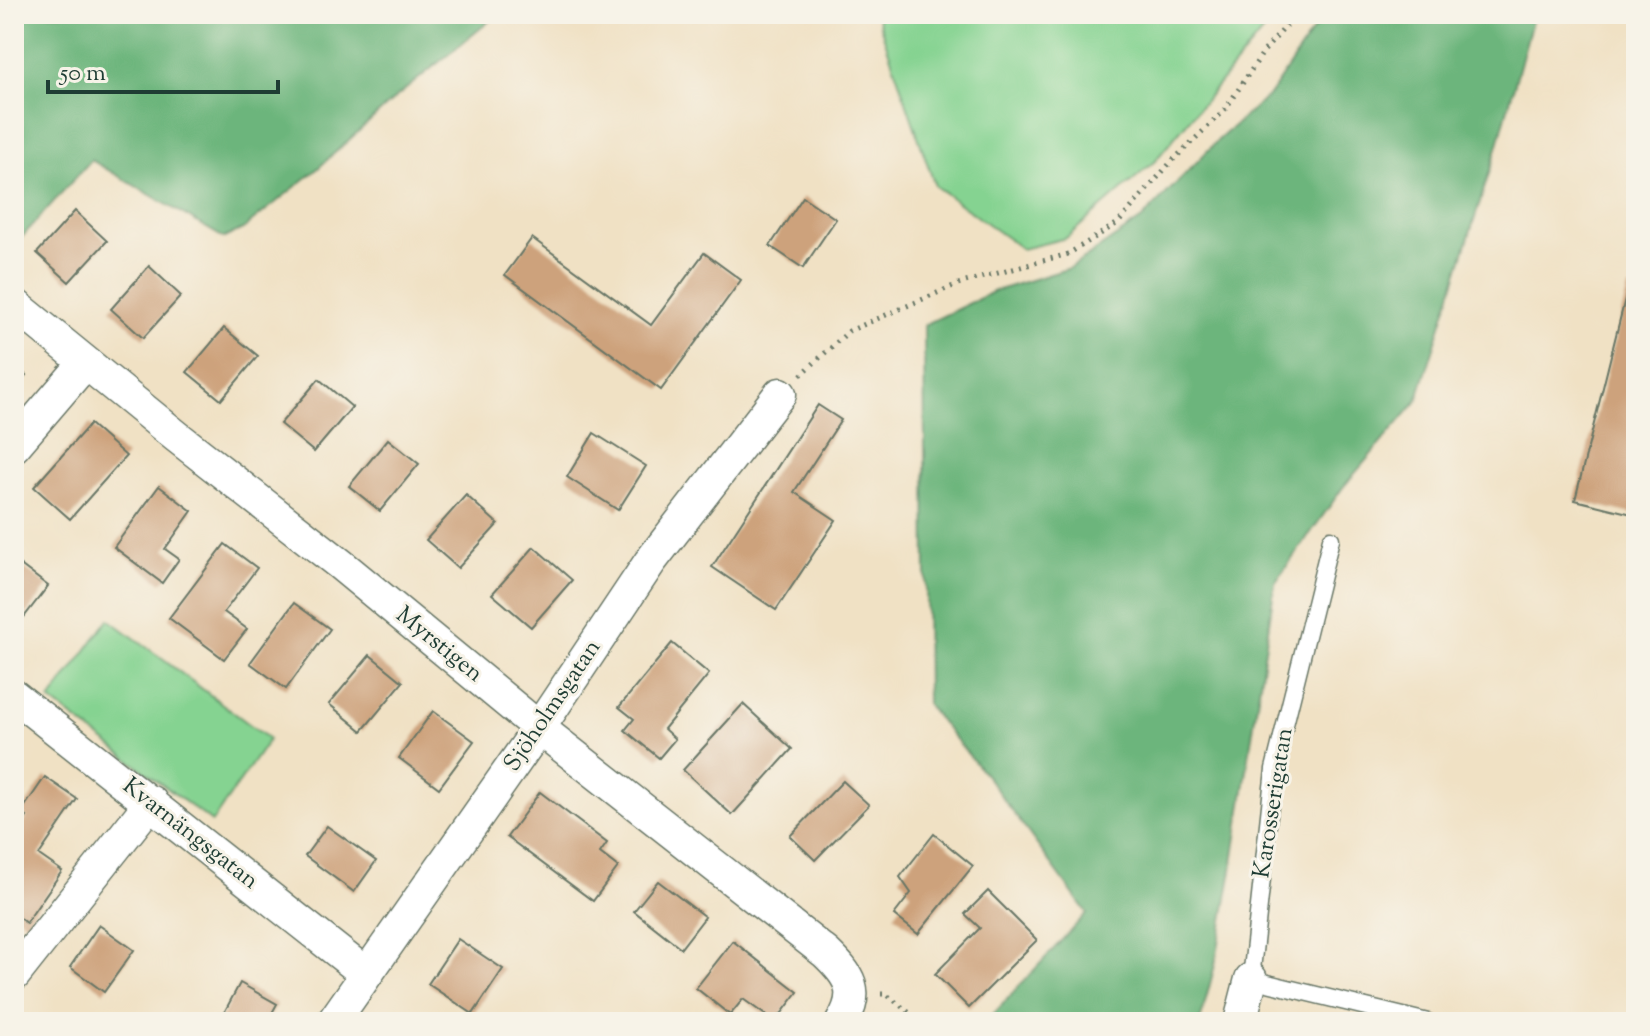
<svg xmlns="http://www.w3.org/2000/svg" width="1650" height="1036" font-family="'Sorts Mill Goudy',serif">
<rect width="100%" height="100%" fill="#f7f3e8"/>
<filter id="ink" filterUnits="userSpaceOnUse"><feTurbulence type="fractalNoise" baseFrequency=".0125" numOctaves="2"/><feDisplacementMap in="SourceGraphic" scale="16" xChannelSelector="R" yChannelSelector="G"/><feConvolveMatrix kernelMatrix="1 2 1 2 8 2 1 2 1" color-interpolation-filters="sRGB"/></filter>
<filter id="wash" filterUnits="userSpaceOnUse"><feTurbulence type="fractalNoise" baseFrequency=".006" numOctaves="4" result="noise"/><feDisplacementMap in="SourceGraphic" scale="32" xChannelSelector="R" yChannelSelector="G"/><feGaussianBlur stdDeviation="1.8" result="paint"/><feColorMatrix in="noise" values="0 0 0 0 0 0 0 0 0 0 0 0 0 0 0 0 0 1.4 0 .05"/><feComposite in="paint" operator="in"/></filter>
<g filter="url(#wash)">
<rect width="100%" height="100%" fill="#f0e1c4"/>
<g fill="#85d391" stroke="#528862" stroke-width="2">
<polygon points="876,14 1277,14 1155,161 1066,238 1022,249 935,186"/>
<polygon points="109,619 269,739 212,822 50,700"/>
</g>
<g fill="#6cb57b" stroke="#467958" stroke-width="2">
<polygon points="14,14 498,14 395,98 316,170 243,229 224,238 91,160 14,246"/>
<polygon points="1324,14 1534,14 1497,148 1417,401 1344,486 1275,583 1232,870 1215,965 1200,1022 986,1022 1087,913 988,778 927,705 924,325 995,291 1070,268 1142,219 1216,142 1270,94"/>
</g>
<g id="blocks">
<g fill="#cda27b">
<polygon points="803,197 836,219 803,268 770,246"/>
<polygon points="75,211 107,241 69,282 37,253"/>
<polygon points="532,238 651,325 704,253 741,280 661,390 505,275"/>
<polygon points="149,266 181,296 143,338 111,309"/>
<polygon points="1628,287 1636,289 1636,515 1575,500"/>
<polygon points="224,328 258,356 221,400 187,372"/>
<polygon points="14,364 26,375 14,389"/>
<polygon points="319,379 352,407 314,452 280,424"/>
<polygon points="818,405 841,420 794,492 836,520 776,610 712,567"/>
<polygon points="90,424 126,456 70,519 34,487"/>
<polygon points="594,433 646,466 618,510 567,477"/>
<polygon points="388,439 419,464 380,511 349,486"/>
<polygon points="159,486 192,511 165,549 179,559 162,583 114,547"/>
<polygon points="466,495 498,524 458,568 426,540"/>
<polygon points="225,544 257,568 224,612 247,629 224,659 169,618"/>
<polygon points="534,547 572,580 531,627 492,594"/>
<polygon points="14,560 48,586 14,630"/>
<polygon points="294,603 330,629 286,689 250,663"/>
<polygon points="672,643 709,674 664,729 675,739 659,758 625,730 634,719 619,707"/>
<polygon points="370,655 403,682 362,731 329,704"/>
<polygon points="743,704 792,749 732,815 683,770"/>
<polygon points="433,711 474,741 439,788 399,758"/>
<polygon points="45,777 77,799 39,855 62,871 26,923 14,914 14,836 27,817 21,812"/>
<polygon points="843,781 869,805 815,860 790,836"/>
<polygon points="540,792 607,843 600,853 618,867 593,901 507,837"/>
<polygon points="327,826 376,861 354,892 305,856"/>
<polygon points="934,834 973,866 918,934 894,915 911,893 900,877"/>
<polygon points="658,881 705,917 681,948 634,911"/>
<polygon points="988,891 1037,940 969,1008 935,974 980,928 965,914"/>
<polygon points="99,925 134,950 104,992 70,967"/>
<polygon points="458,939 503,969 473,1014 428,984"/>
<polygon points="733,941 798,992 775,1022 743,999 730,1015 696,988"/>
<polygon points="240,983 277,1004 267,1022 219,1022"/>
</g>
</g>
</g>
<g filter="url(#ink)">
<use href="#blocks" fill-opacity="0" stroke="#687666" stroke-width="2"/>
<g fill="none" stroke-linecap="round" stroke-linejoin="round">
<g stroke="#687666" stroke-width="19">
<polyline id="lane" points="1331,539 1274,769 1251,979 1428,1022"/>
</g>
<g stroke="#687666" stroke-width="35">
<g id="street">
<path d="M14,304l162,132 164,128 199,164 287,225c23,22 35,38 16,69"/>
<polyline points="14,446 85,363"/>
<polyline points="14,696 365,973"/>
<polyline points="14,975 151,802"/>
<polyline points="333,1022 539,728 650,562 780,394"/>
<polyline points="1240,1022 1251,979"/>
</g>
</g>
<g stroke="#687666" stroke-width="5" stroke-dasharray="2 6" stroke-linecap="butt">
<polyline points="801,375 849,331 958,284 1068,254 1118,223 1172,161 1224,111 1264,51 1297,14"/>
<polyline points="881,994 886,994 921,1022"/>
</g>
<use href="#lane" stroke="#fff" stroke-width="16"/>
<use href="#street" stroke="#fff" stroke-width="32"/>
</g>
</g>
<g text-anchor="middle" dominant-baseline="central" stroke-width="6" stroke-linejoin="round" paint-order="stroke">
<g font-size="24" fill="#1f3d34" stroke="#f7f3e8">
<text transform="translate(439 645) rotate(39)">Myrstigen</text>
<text transform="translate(553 706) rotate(-56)">Sjöholmsgatan</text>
<text transform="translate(1274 803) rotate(-81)">Karosserigatan</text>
<text transform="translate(190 834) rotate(38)">Kvarnängsgatan</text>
</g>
</g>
<rect width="1650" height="1036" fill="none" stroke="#f7f3e8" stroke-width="48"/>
<path d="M48 80v12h230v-12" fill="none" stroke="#1f3d34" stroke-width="4"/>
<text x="60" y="80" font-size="24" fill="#1f3d34" stroke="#f7f3e8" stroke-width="6" paint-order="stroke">50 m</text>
</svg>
